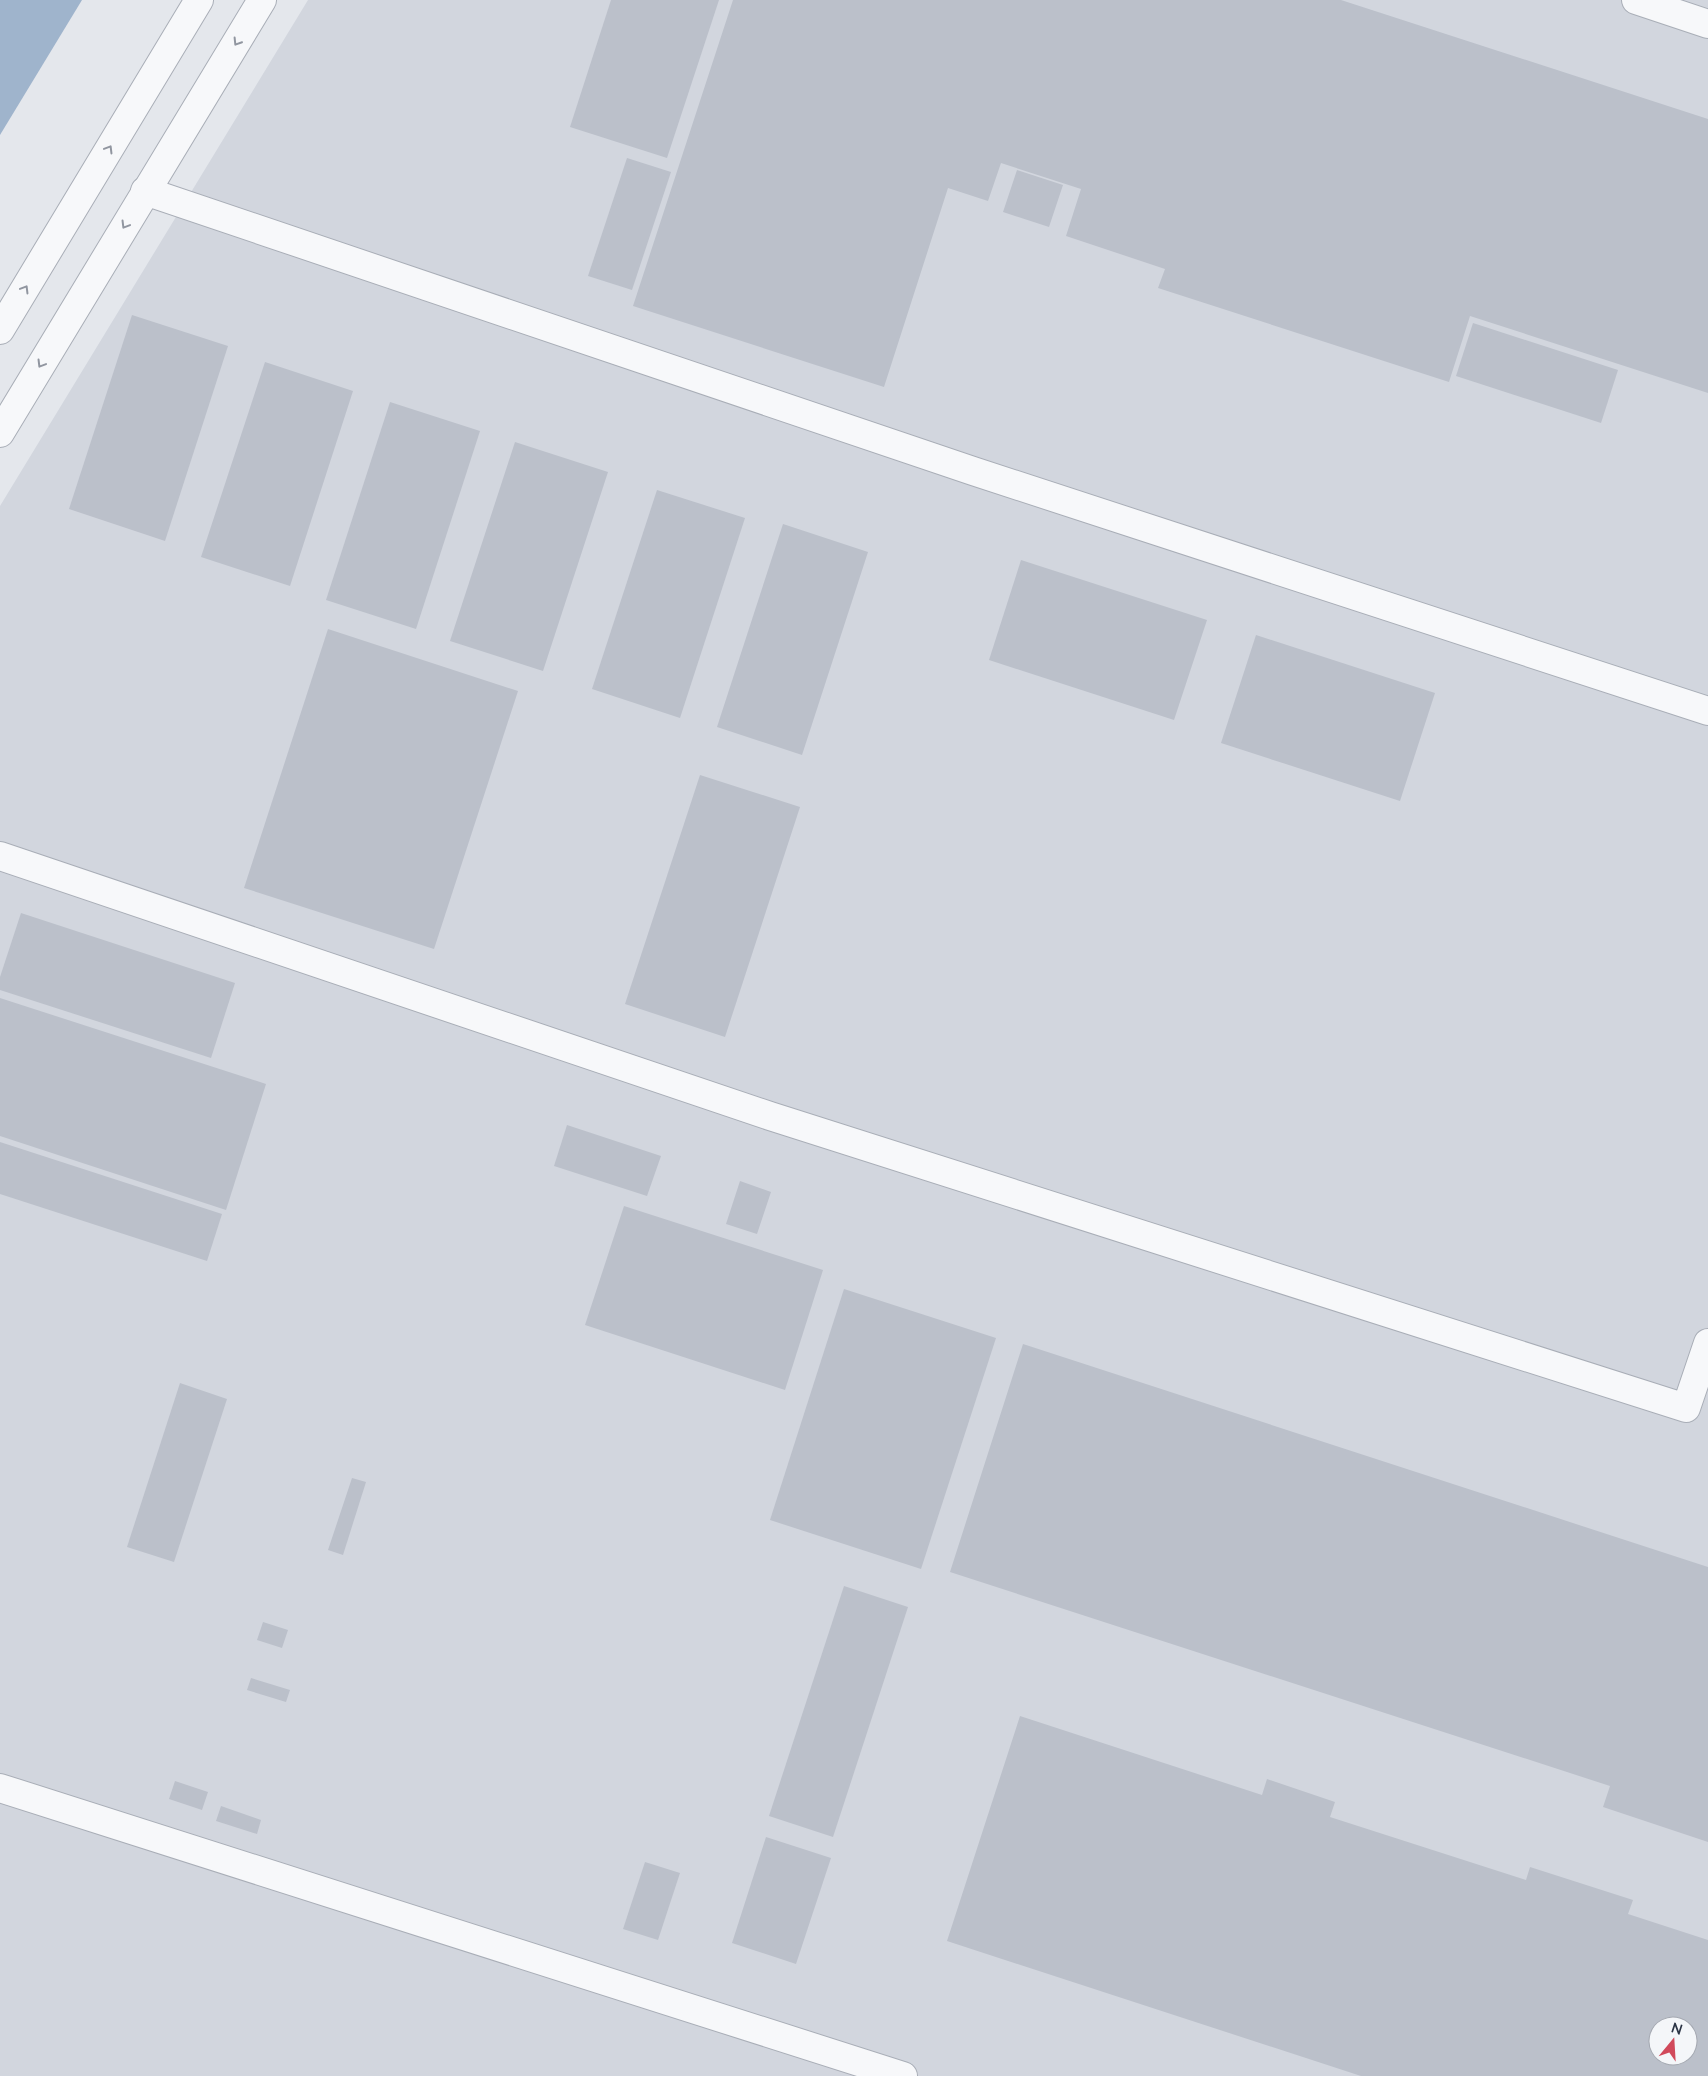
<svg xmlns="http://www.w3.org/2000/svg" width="1708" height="2076" font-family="Lato,sans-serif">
<rect width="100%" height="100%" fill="#e4e7ec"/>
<path fill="#d2d6de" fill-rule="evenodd" d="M308,0h1400v2076h-1708v-1570zM1658,2026h30v30h-30z"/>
<polygon fill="#9fb4cc" points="0,0 82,0 0,135"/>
<g fill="#bbc0ca" fill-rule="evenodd">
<polygon points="611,0 719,0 667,158 570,127"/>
<polygon points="733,0 1341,0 1708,119 1708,393 1470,316 1449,382 1158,288 1165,269 1066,236 1081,189 1001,163 988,201 948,188 884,387 633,306"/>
<polygon points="627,158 671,172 632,290 588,276"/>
<polygon points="1017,170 1063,185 1049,227 1003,212"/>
<polygon points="132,315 228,346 165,541 69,509"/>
<polygon points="1473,323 1618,370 1601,423 1456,376"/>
<polygon points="265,362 353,391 290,586 201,557"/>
<polygon points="390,402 480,431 416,629 326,600"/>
<polygon points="515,442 608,472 543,671 450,641"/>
<polygon points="657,490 745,518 680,718 592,689"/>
<polygon points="783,524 868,552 802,755 717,727"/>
<polygon points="1021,560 1207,620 1174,720 989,660"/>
<polygon points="328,629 518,691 434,949 244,888"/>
<polygon points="1256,635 1435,693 1400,801 1221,743"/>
<polygon points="700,775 800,807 725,1037 625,1004"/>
<polygon points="21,913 235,983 211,1058 0,990 0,977"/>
<polygon points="0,998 266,1084 226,1210 0,1136"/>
<polygon points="567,1125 661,1156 647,1196 554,1166"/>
<polygon points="0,1142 222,1214 207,1261 0,1194"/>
<polygon points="740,1181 771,1192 757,1234 726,1224"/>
<polygon points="624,1206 823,1270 785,1390 585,1325"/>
<polygon points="844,1289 996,1338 921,1569 770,1520"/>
<polygon points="1023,1344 1708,1567 1708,1842 1603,1807 1610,1786 950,1572"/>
<polygon points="180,1383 227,1399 174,1562 127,1547"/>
<polygon points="352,1478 366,1482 343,1555 328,1550"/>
<polygon points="844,1586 908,1607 833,1837 769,1816"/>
<polygon points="263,1622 288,1630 282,1648 257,1640"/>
<polygon points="251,1678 290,1690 286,1702 247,1690"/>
<path d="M1020,1716l242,79 5,-16 68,23 -5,15 196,63 4,-13 103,33 -5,14 80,26v136h-347l-414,-135zM1658,2026h30v30h-30z"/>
<polygon points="175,1781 208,1792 202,1810 169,1799"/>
<polygon points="221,1806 261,1820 257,1834 216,1821"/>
<polygon points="766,1837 831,1858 796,1964 732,1943"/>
<polygon points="645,1862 680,1873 658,1940 623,1929"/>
</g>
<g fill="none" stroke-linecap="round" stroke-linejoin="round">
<g stroke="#a9aeb7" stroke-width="30">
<g id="minor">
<polyline points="1636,0 1708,24"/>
<polyline points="145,191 973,471 1708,711"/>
<polyline points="0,330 199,0"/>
<polyline points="0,433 262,0"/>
<polyline points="0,856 770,1116 1686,1408 1708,1343"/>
<polyline points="0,1788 903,2076"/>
</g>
</g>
<use href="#minor" stroke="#f7f8fa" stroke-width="28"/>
</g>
<defs><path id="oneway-chevron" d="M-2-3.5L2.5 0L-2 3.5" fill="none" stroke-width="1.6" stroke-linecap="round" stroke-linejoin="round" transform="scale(1.25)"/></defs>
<g stroke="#9196a0">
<use href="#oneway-chevron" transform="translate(237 42) rotate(122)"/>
<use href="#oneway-chevron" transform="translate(109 149) rotate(-59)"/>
<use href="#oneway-chevron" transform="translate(125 225) rotate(121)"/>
<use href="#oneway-chevron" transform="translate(25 289) rotate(-59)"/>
<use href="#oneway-chevron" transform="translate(41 364) rotate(121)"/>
</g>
<g transform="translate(1673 2041) rotate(18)"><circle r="24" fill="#f4f6f9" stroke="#a4a8b1"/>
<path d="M0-4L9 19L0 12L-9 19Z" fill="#d1495b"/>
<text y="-8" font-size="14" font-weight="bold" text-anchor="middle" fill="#2b3445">N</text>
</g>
</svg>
